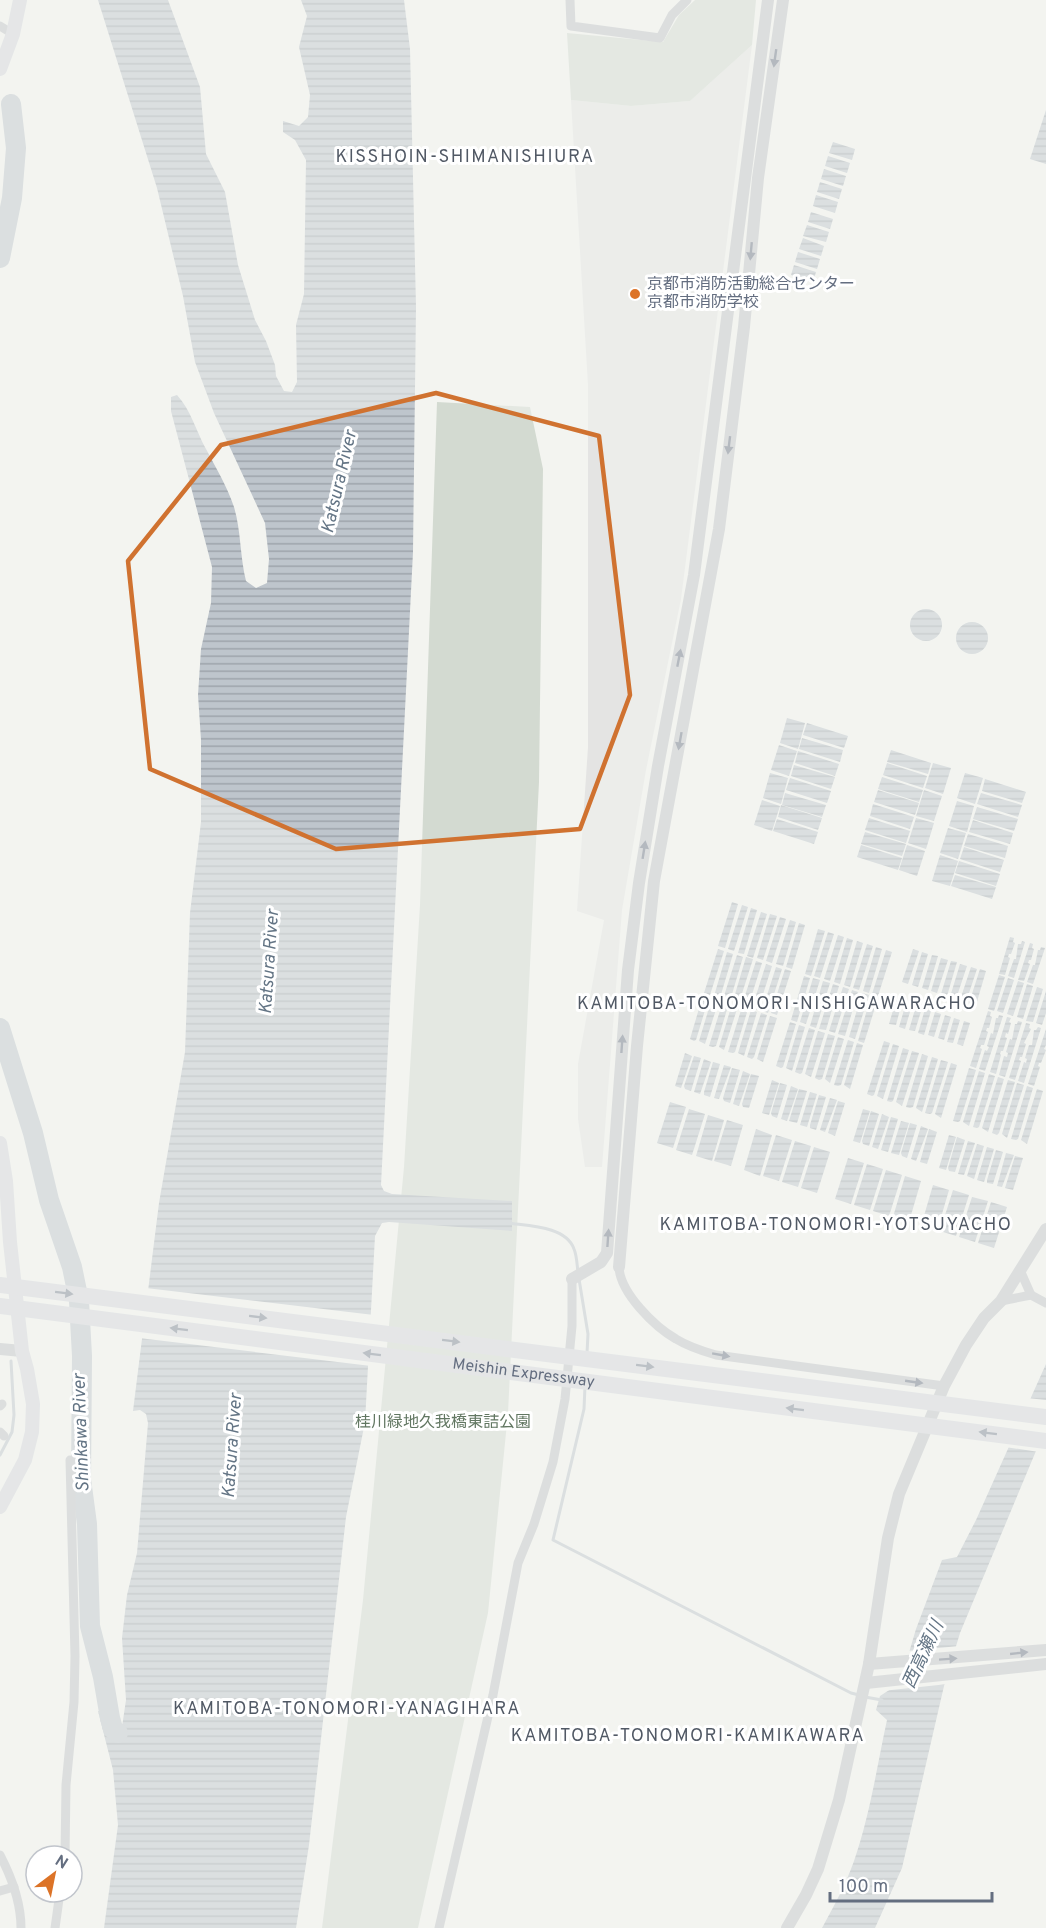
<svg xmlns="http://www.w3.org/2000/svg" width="1046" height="1928" font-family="Overpass,'Noto Sans JP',sans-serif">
<defs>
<pattern id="water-rules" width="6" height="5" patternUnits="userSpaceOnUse" patternTransform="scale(1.5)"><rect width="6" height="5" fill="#bec5cc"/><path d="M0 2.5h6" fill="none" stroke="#9ea4ab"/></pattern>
</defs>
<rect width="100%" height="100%" fill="#f3f4f0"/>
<polygon fill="#e4e4e3" points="752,45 681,599 646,770 622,910 602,1167 585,1167 578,1119 578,1064 604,920 577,911 588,747 588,385 571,100 631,106 690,101"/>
<g fill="#d3dad1">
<polygon points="695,0 756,0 752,45 690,101 631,106 571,100 567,33 663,42 679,15"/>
<polygon points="437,402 530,407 543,469 539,782 508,1413 488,1613 418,1928 322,1928 363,1600 404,1167 420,905"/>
</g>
<g fill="url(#water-rules)">
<path d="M98,0h70l32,87 6,67 19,38 13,73 17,55 11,21 9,24 1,11 8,15 8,1 5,-10 -1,-57 8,-31 2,-134 -11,-20 -12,-8v-11l16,5 9,-9 2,-22 -11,-48 8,-31 -6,-16h103l6,49 6,258 -3,245 -32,633 3,6 8,3 120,7v30l-123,-9 -7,1 -7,13 -10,186 -19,95 -37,328 -13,83h-192l14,-103 -5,-55 -15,-59h17l1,13 6,3 4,-27 -4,-62 5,-43 10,-42 11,-130 -2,-9 -6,-4 -7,1 26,-208 26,-151 5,-139 11,-91v-82l-3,-45 3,-46 10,-46 1,-36 -41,-156v-14l6,-2c14,15 19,36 29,54 10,19 21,37 28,58 7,23 6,50 12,74l10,7 11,-5 2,-24 -4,-36 -51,-110 -19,-51 -12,-66 -26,-108z"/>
<polygon points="1046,110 1046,164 1030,159"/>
<polygon points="833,142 855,149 852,160 829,153"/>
<polygon points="828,156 850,163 847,173 825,166"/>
<polygon points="824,169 846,176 843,186 821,179"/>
<polygon points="820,182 842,189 839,199 817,192"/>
<polygon points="816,195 838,202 835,213 813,206"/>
<polygon points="811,212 833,219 830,229 808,222"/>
<polygon points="807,225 829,232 826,242 803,236"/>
<polygon points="803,238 824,246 821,256 799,249"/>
<polygon points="798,252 820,259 817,269 795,262"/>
<polygon points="794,265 816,272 813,282 791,275"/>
<circle cx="926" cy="625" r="16"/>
<circle cx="972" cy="638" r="16"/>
<polygon points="787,718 805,723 798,749 780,743"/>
<polygon points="807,723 848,736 844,748 803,735"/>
<polygon points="802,738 843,750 840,762 799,749"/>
<polygon points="779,745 797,751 789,776 771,770"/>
<polygon points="891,750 931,763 928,774 887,762"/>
<polygon points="798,751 839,764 835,776 795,763"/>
<polygon points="887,763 927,776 923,788 883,775"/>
<polygon points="933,763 951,768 943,794 925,788"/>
<polygon points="794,765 835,777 831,789 791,776"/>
<polygon points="770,773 788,778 781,804 763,798"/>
<polygon points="965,773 983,778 975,804 957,798"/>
<polygon points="882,777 923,790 919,802 878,789"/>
<polygon points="790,778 831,791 827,803 786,790"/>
<polygon points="985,779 1026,792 1022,803 982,791"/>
<polygon points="878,790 919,803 915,815 874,802"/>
<polygon points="924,790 942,796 934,821 916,816"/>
<polygon points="785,793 826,805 822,817 782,805"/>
<polygon points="981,793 1022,805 1018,817 977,804"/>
<polygon points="762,800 780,806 772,831 754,825"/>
<polygon points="957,801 974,806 967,832 949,826"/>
<polygon points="873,804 914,817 910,829 870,816"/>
<polygon points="781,805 822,818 818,830 778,817"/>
<polygon points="977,807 1018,819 1014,831 973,819"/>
<polygon points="869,818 910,831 906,843 865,830"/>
<polygon points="916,818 934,823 926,849 908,843"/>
<polygon points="777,819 818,832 814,844 773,831"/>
<polygon points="973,820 1013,833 1010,844 969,832"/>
<polygon points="948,828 966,833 958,859 940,853"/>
<polygon points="865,832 906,844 902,856 861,844"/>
<polygon points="968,834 1008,846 1005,858 964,846"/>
<polygon points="861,845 902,858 898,870 857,857"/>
<polygon points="907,845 925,851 917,876 899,870"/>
<polygon points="964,847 1004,860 1000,872 960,859"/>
<polygon points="940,855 958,861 950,886 932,881"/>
<polygon points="959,861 1000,874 996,886 955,873"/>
<polygon points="955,875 996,887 992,899 951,886"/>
<polygon points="732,902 738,904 725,948 718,946"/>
<polygon points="742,905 748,907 734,951 728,949"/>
<polygon points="751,908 757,910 744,954 738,953"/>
<polygon points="761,912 767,914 753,958 747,956"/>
<polygon points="770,914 777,916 763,960 757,958"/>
<polygon points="780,917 786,919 772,963 766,961"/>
<polygon points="790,920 796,922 783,966 776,964"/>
<polygon points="799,923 805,925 792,969 786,967"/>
<polygon points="818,929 825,931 811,976 805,974"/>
<polygon points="828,932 834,934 820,978 814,976"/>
<polygon points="838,935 844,937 830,981 824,979"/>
<polygon points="1010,937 1014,938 1013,942 1015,943 1011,954 1009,954 1008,957 1010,958 1005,975 999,974"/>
<polygon points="847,938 853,940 840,984 834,982"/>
<polygon points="857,941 863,943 850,987 844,985"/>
<polygon points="1022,941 1025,942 1014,978 1008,976 1014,959 1016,959 1018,944 1021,944"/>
<polygon points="1030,943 1033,944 1032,948 1034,949 1031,960 1029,960 1028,963 1030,964 1024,981 1018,980"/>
<polygon points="867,944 873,946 859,990 853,988"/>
<polygon points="876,947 882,949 869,993 863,991"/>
<polygon points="1041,947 1045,948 1033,984 1027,982 1033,965 1035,965 1038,950 1040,950"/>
<polygon points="718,949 724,951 710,995 704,993"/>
<polygon points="913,949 919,951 908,984 902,982"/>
<polygon points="886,950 892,952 878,996 872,994"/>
<polygon points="727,952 733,954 720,998 714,996"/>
<polygon points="922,952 928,954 918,987 912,985"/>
<polygon points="737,955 743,957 730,1001 723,999"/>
<polygon points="932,955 938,956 928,990 922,988"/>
<polygon points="746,957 753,959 739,1003 733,1001"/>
<polygon points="941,958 948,960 937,993 931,991"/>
<polygon points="756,961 762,963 748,1007 742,1005"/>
<polygon points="951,961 957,962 947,996 941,994"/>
<polygon points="766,964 772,966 758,1010 752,1008"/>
<polygon points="960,964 967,966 956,999 950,997"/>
<polygon points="776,967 782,969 768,1013 762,1011"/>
<polygon points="971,967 977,969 966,1002 960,1000"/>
<polygon points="785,969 791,971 777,1015 771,1013"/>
<polygon points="980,969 986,971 976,1005 969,1003"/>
<polygon points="999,975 1005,977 994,1011 988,1009"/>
<polygon points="804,976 810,978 797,1022 791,1020"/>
<polygon points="813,978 820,980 806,1024 800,1022"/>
<polygon points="1008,978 1014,980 1003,1013 997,1011"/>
<polygon points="823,981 830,983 816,1028 810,1026"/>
<polygon points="1018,981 1024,983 1013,1016 1007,1014"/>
<polygon points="833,984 839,986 826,1030 819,1029"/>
<polygon points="1027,984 1033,986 1023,1019 1017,1017"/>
<polygon points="843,987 849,989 835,1033 829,1031"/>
<polygon points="1037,987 1043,989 1033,1022 1026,1021"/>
<polygon points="852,990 858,992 845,1036 838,1034"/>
<polygon points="1046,991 1046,1013 1042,1025 1036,1023"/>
<polygon points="862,993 869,995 855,1039 849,1037"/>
<polygon points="703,995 709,997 696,1040 694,1041 690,1039"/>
<polygon points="871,996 878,998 864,1043 858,1041"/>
<polygon points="712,998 719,1000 705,1044 699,1041"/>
<polygon points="896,1000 902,1002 896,1025 889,1024"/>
<polygon points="723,1001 729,1003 716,1046 713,1047 709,1046"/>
<polygon points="906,1003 912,1005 905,1029 899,1027"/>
<polygon points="732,1004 738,1006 724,1050 719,1047"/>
<polygon points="916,1006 922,1008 915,1031 909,1030"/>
<polygon points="742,1007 748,1009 735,1052 733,1053 728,1052"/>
<polygon points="925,1009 931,1011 924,1035 918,1033"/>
<polygon points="751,1010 757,1012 744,1056 738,1053"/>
<polygon points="988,1011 991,1012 990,1016 992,1017 989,1028 987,1028 986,1031 988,1032 984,1045 981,1045 980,1048 982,1049 976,1068 970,1066"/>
<polygon points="935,1012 941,1014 934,1037 928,1035"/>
<polygon points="761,1013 767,1015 754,1057 752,1059 747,1057"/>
<polygon points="945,1015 951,1017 944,1040 938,1038"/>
<polygon points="999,1015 1003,1016 985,1071 979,1069 985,1050 987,1051 989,1047 987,1046 991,1033 993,1034 996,1018 998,1018"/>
<polygon points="770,1016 777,1018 763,1062 757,1059"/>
<polygon points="1007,1017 1011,1018 1009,1022 1011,1023 1008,1034 1006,1033 1005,1037 1007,1038 1003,1051 1001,1051 1000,1054 1001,1055 996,1074 990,1072"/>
<polygon points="954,1018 960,1020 953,1043 947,1042"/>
<polygon points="964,1021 970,1023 963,1046 957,1044"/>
<polygon points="1018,1021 1022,1022 1005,1077 999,1075 1004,1056 1007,1057 1008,1053 1006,1052 1010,1039 1012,1040 1015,1024 1017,1024"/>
<polygon points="790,1022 796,1024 783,1067 781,1068 776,1066"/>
<polygon points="1026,1023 1030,1024 1029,1028 1031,1029 1024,1043 1026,1044 1022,1057 1020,1057 1019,1060 1021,1061 1015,1080 1009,1078"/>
<polygon points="799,1025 805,1027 792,1071 786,1068"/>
<polygon points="1038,1027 1041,1028 1024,1083 1018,1081 1024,1062 1026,1063 1027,1059 1025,1058 1029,1045 1032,1045 1034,1030 1036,1030"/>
<polygon points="809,1028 815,1030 802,1073 800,1074 795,1072"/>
<polygon points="1046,1029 1046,1045 1044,1049 1046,1050 1041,1063 1039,1063 1038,1066 1040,1067 1034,1086 1028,1084"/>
<polygon points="818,1031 825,1033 811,1077 805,1074"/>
<polygon points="828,1034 835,1036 822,1079 819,1080 815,1078"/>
<polygon points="838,1037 844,1039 830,1083 825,1079"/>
<polygon points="848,1040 854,1042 841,1085 838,1086 834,1085"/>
<polygon points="884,1041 890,1043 874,1095 872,1096 867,1094"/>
<polygon points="857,1043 863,1045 850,1089 844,1085"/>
<polygon points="893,1044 899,1046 883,1099 877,1096"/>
<polygon points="903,1048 909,1050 893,1101 891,1102 887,1101"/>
<polygon points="912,1051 919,1053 902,1106 896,1102"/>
<polygon points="685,1053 692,1056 681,1088 675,1086"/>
<polygon points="922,1054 928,1056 913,1107 910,1108 906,1107"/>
<polygon points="694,1056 701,1058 691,1091 685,1089 684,1086"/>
<polygon points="932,1057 938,1059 922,1112 916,1108"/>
<polygon points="704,1059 711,1062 700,1094 694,1092"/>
<polygon points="941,1060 948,1062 932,1113 930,1114 925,1113"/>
<polygon points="713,1062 720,1064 710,1097 704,1095 704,1092"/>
<polygon points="951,1063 957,1065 941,1118 935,1114"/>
<polygon points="724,1065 731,1067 719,1099 714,1098"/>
<polygon points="732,1068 740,1070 730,1103 724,1101 723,1098"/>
<polygon points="969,1068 976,1070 960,1121 958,1122 953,1121"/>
<polygon points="743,1071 750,1074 739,1106 733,1104"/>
<polygon points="979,1071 985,1073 969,1126 963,1122"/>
<polygon points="751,1074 759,1076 749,1108 743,1107 742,1104"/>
<polygon points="989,1074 995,1076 979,1127 977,1128 973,1127"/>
<polygon points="998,1077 1004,1079 988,1132 982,1128"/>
<polygon points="772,1080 779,1083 769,1115 762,1113"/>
<polygon points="1008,1080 1015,1082 999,1133 997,1135 992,1133"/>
<polygon points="780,1083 787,1085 777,1118 772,1116 771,1113"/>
<polygon points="1017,1083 1024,1085 1007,1138 1002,1134"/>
<polygon points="791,1086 798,1089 787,1121 781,1119"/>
<polygon points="1027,1086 1033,1088 1018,1139 1016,1140 1011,1139"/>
<polygon points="799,1089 807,1091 797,1123 789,1121"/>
<polygon points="1037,1089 1043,1091 1027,1144 1021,1140"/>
<polygon points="810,1092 817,1094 807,1127 800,1125"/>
<polygon points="819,1095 826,1097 816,1130 810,1128 810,1125"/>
<polygon points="830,1098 837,1100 825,1132 820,1130"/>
<polygon points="838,1101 845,1103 835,1136 828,1133"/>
<polygon points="670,1102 686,1107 673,1148 657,1143"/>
<polygon points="689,1109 705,1114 692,1155 676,1150"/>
<polygon points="863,1109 870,1111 860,1143 853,1141"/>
<polygon points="871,1111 879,1114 869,1146 863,1144 862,1141"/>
<polygon points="882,1114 889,1117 878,1149 872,1147"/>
<polygon points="708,1115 724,1120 712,1161 696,1156"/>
<polygon points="891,1117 898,1119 888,1152 881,1150"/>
<polygon points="727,1120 743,1125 731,1166 714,1161"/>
<polygon points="901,1121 909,1123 899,1155 891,1153"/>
<polygon points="910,1123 917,1125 907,1158 902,1156 901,1153"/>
<polygon points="921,1126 928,1129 916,1161 911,1159"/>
<polygon points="756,1129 772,1135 760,1176 744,1170"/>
<polygon points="929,1129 937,1132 927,1164 920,1162"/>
<polygon points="776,1135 792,1140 779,1181 763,1176"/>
<polygon points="949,1135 956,1137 946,1170 939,1168"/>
<polygon points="957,1137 965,1140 955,1172 949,1171 948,1168"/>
<polygon points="795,1141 811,1146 798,1187 782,1182"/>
<polygon points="968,1141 975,1143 964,1175 958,1174"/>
<polygon points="977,1144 984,1146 974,1179 967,1176"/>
<polygon points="814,1147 830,1152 817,1193 801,1188"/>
<polygon points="987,1147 994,1149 984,1182 977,1180"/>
<polygon points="996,1150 1003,1152 993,1184 987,1183 987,1180"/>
<polygon points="1006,1153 1014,1155 1002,1187 997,1186"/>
<polygon points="1015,1156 1023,1158 1013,1190 1005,1188"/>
<polygon points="848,1158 864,1163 851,1204 835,1199"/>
<polygon points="867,1164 883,1169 870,1210 854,1205"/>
<polygon points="886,1170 902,1175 889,1216 873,1211"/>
<polygon points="905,1176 921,1181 909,1222 893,1217"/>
<polygon points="933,1185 949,1190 937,1231 921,1226"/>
<polygon points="953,1190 969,1195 956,1236 940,1231"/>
<polygon points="972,1197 988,1201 975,1242 959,1237"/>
<polygon points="991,1202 1007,1207 994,1248 978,1243"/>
<path d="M1046,1364v63l-86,206 -16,53 -42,182 -27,60h-53c12,-22 24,-44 32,-67 16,-46 23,-95 33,-141l-11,-10 4,-14 20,-13 16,-54 26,-69 15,-3 19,-37z"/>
</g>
<g fill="#f3f4f0">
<polygon points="146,1288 374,1315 371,1366 139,1338"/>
<polygon points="1027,1398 1046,1400 1046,1434 1039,1452 1005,1447"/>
<polygon points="959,1646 948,1684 882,1691 898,1681 907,1651"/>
</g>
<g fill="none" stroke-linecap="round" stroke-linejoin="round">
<g stroke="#bec5cc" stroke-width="3">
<path d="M508,1223c20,3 58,3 66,26 3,7 3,16 4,24"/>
<polyline points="579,1279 588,1334 587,1353"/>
<polyline points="585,1386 584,1409 553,1540 851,1693 859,1695"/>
<polyline points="0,1455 12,1432 14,1415 11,1361"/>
<polyline points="865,1697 882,1700"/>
</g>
<g stroke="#bec5cc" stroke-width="20">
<polyline points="0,258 12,198 16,148 11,104"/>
<polyline points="0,1028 33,1133 49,1200 72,1267 79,1301 82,1356 81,1479 87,1524 90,1626 103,1677 110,1718 113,1729 118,1733"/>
</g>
<g stroke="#c2c4c8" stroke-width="9">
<polyline points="570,0 571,26 660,38 672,15 687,0"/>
<polyline points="0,26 13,34"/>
<path d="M619,1267c1,26 36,60 57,72 13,8 26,12 40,16l228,31"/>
<polyline points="1031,1295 1046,1303"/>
<polyline points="1001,1301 1031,1295 1020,1270"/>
<polyline points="0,1406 2,1404"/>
<polyline points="0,1432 4,1436"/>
<path d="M0,1855c12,23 21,47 21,73"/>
<polyline points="65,1856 66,1785 74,1702 75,1656 70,1460"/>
<polyline points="0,1891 14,1887"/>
<polyline points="55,1928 60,1892"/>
<polyline points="439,1928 493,1695 518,1563 534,1524 553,1462 565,1399 572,1326 572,1279"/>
</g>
<g stroke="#c2c4c8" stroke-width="12">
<polyline points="619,1267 637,1046 654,881 719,529 744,327 758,178 783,0"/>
<polyline points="572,1279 601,1262 607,1253 628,970 639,883 658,766 694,575 768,0"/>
<polyline points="0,1349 22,1351"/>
<polyline points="869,1664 1046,1650"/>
<polyline points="866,1683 1046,1664"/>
<polyline points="787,1928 806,1895 818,1869 839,1800 869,1664 888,1538 899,1494 944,1386 966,1345 984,1318 1001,1301 1046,1229"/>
</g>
<g stroke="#d4d6dc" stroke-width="14">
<polyline points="0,69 13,34 20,0"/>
<polyline points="0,1143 6,1181 10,1242 22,1351 27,1369 33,1404 32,1432 25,1460 0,1507"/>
</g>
<g stroke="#d4d6dc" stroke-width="16">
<polyline points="0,1285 1046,1417"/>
<path id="s1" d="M0,1306l1046,135"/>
</g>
</g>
<defs><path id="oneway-solid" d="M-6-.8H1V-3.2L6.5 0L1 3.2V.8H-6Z" transform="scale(1.5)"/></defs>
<g fill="#697284">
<use href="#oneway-solid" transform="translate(775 58) rotate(98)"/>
<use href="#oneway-solid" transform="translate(751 251) rotate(95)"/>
<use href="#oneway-solid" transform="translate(729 445) rotate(97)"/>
<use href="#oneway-solid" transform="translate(679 658) rotate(-79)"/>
<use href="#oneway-solid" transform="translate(680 741) rotate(100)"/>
<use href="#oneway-solid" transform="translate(644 850) rotate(-81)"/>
<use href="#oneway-solid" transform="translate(622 1044) rotate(-86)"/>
<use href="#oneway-solid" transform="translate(608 1238) rotate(-86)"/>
<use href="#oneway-solid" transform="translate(721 1355) rotate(10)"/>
<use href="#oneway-solid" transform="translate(914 1382) rotate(8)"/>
<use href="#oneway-solid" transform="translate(1019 1653) rotate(-6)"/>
<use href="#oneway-solid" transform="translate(948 1659) rotate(-4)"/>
</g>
<g fill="#7a8392">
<use href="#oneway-solid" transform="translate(64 1293) rotate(7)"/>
<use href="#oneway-solid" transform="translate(258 1317) rotate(7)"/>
<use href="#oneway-solid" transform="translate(179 1329) rotate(-173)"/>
<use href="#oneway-solid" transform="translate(451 1341) rotate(7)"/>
<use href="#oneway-solid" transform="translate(372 1354) rotate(-173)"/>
<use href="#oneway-solid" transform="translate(645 1366) rotate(7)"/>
<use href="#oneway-solid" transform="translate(795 1409) rotate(-173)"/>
<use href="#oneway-solid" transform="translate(988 1433) rotate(-173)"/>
</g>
<path d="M0 0H1046V1928H0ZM436,393l163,43 31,259 -50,134 -244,20 -186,-80 -22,-208 93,-116z" fill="#f3f4f0" fill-opacity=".55" fill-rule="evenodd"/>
<path fill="none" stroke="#d07230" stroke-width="4.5" stroke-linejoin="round" d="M436,393l163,43 31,259 -50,134 -244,20 -186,-80 -22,-208 93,-116z"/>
<circle fill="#dc7327" stroke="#fff" stroke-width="2" cx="635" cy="294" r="6"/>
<g text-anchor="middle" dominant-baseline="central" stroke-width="6" stroke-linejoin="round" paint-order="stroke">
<g font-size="16" fill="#646e80" stroke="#fff" text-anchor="start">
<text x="647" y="285">京都市消防活動総合センター<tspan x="647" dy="18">京都市消防学校</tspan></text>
</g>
<g font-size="16" fill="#646e80" stroke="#fff">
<text stroke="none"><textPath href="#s1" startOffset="528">Meishin Expressway</textPath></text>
</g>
<g font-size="16" fill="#627762" stroke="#fff">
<text x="443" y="1423">桂川緑地久我橋東詰公園</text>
</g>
<g font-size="18" letter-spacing="1.5" fill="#515965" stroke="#fff">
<text x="465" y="157">KISSHOIN-SHIMANISHIURA</text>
<text x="777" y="1004">KAMITOBA-TONOMORI-NISHIGAWARACHO</text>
<text x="836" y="1225">KAMITOBA-TONOMORI-YOTSUYACHO</text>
<text x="347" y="1709">KAMITOBA-TONOMORI-YANAGIHARA</text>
<text x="688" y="1736">KAMITOBA-TONOMORI-KAMIKAWARA</text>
</g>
<g font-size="18" font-style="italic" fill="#647585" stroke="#fff">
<text transform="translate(340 482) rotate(-77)">Katsura River</text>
<text transform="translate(270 962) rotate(-86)">Katsura River</text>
<text transform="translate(82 1433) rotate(-92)">Shinkawa River</text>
<text transform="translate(233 1446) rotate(-86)">Katsura River</text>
<text transform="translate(924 1655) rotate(-65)">西高瀬川</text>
</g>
</g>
<g transform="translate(54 1874) rotate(32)"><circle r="28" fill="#ffffff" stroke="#c1c5cc" stroke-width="1.5"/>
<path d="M0-4.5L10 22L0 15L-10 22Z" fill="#dc7327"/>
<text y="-9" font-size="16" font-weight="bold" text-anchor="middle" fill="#646e80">N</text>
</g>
<path d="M830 1892v9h162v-9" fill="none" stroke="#646e80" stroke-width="3"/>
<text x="839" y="1892" font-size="18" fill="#646e80" stroke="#ffffff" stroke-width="4.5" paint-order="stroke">100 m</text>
</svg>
